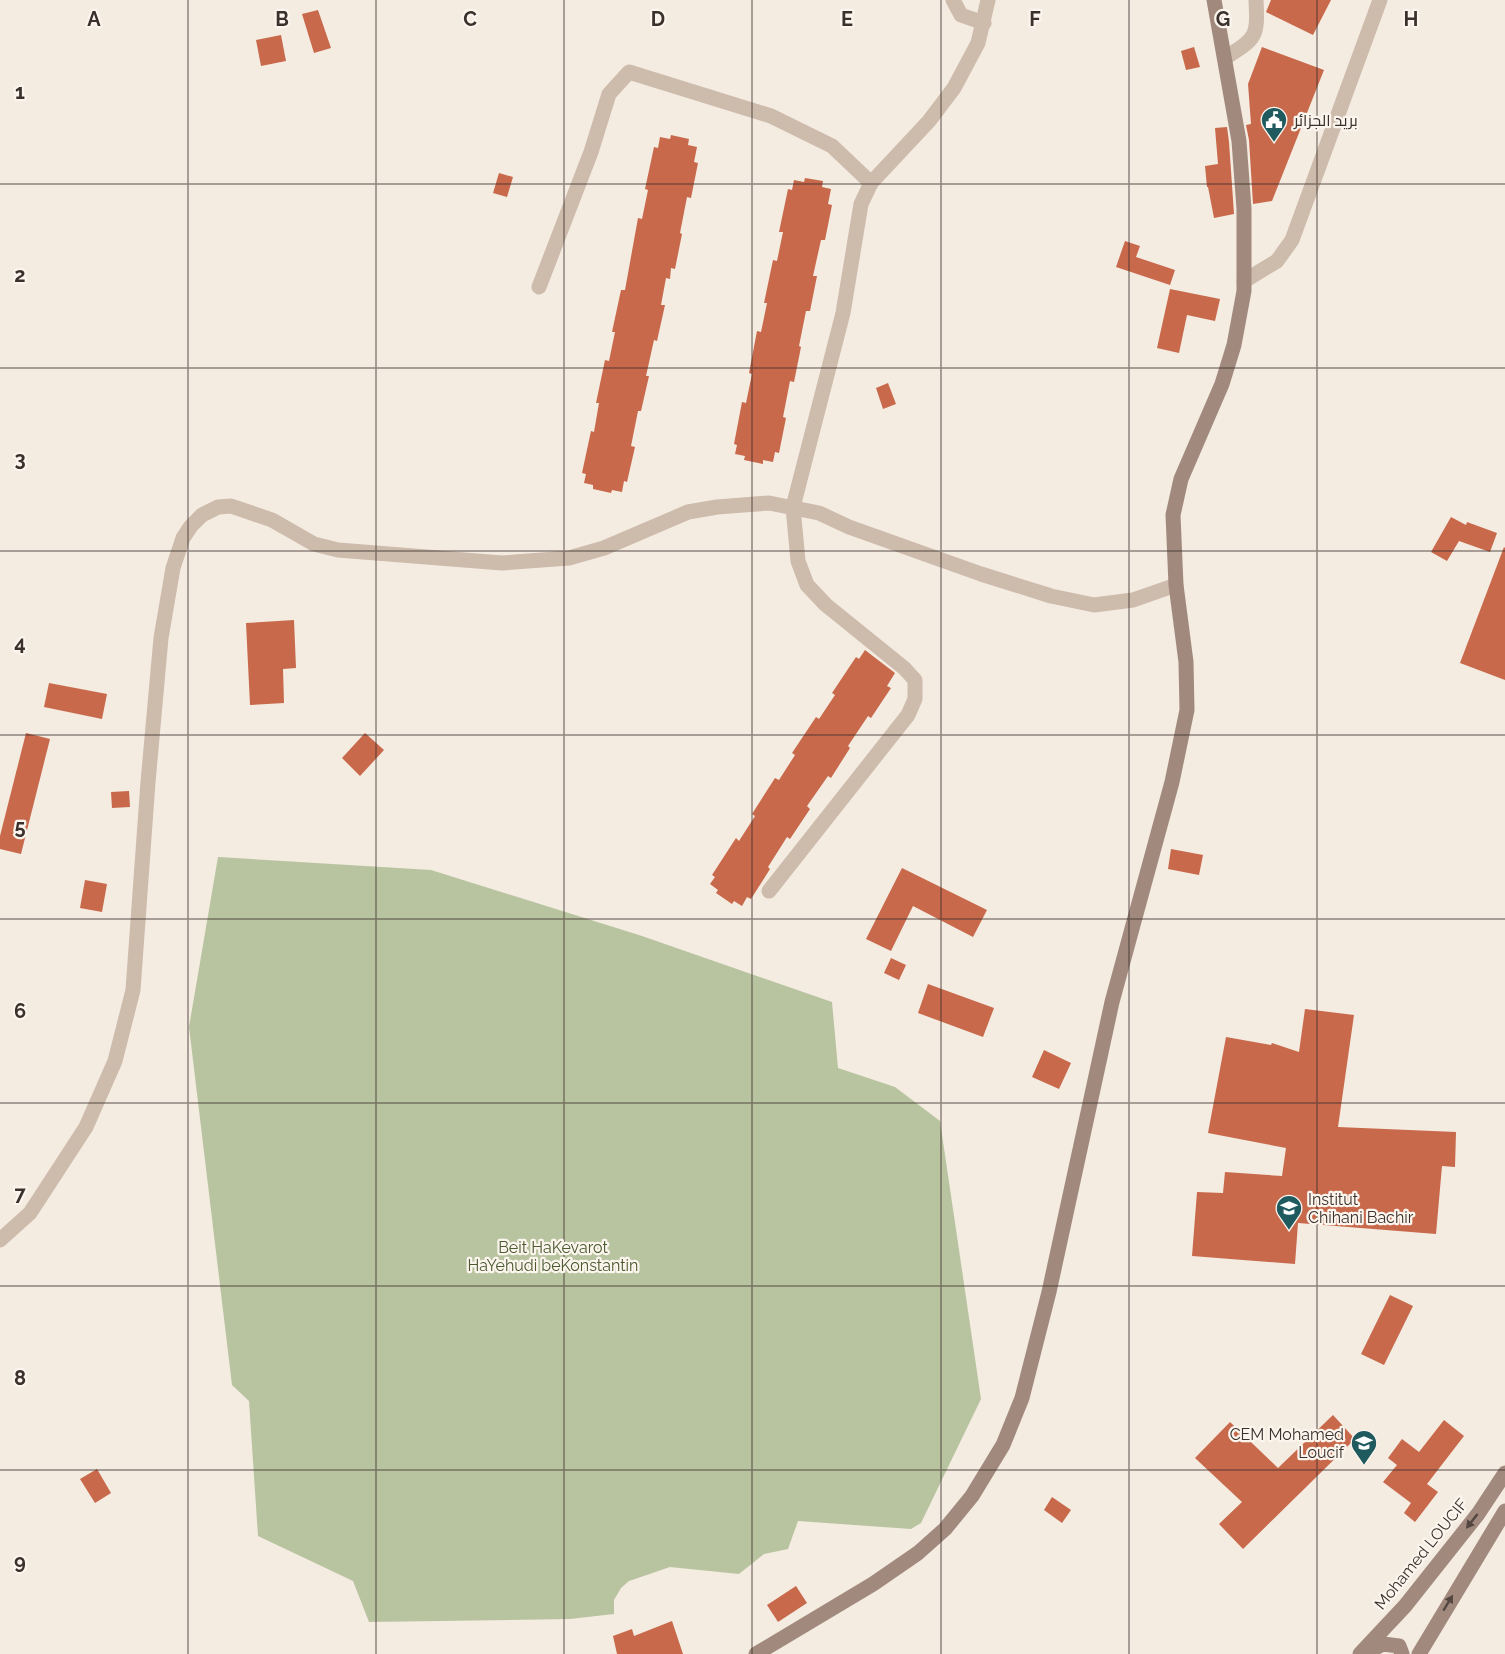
<svg xmlns="http://www.w3.org/2000/svg" width="1505" height="1654" font-family="Raleway,Cairo,sans-serif">
<rect width="100%" height="100%" fill="#f4ebe1"/>
<polygon fill="#b8c4a0" points="218,857 431,870 642,936 832,1002 838,1068 895,1087 940,1121 981,1399 921,1523 911,1529 798,1521 788,1549 764,1554 739,1574 670,1567 629,1581 621,1588 614,1600 614,1614 570,1619 369,1622 353,1581 258,1536 249,1401 232,1385 189,1027"/>
<g fill="#c8694b">
<polygon points="1271,0 1331,0 1313,35 1266,12"/>
<polygon points="318,10 331,48 314,53 302,14"/>
<polygon points="281,35 286,61 261,66 256,40"/>
<polygon points="1194,47 1200,67 1186,70 1181,51"/>
<polygon points="1262,47 1324,70 1272,201 1253,204 1249,140 1246,125 1251,124 1248,84"/>
<polygon points="1227,127 1229,142 1234,214 1214,218 1208,187 1207,187 1205,166 1218,164 1215,128"/>
<polygon points="671,135 689,139 688,145 697,147 694,162 698,163 691,198 687,197 680,233 682,234 675,269 671,268 670,279 666,278 661,305 665,305 657,341 654,340 646,376 649,376 641,411 638,411 631,446 635,447 627,482 624,481 622,492 612,490 611,493 593,489 593,485 584,483 586,474 582,473 591,431 594,432 599,403 596,403 605,360 609,361 615,332 612,332 621,290 625,290 638,218 642,219 648,190 645,189 654,147 658,148 660,137 670,139"/>
<polygon points="499,173 513,177 507,197 493,193"/>
<polygon points="805,178 823,181 822,187 831,189 828,204 832,205 825,240 821,240 813,276 817,276 810,311 806,311 799,346 801,347 794,382 790,381 783,417 786,418 779,453 775,452 773,462 763,460 763,464 744,460 745,456 735,454 737,445 734,444 742,402 746,403 752,374 749,373 757,331 761,332 767,303 764,303 773,260 777,261 783,232 779,232 788,189 792,190 794,180 804,182"/>
<polygon points="1125,241 1140,246 1136,257 1175,270 1170,285 1116,267"/>
<polygon points="1170,289 1220,299 1215,321 1187,315 1179,353 1157,348"/>
<polygon points="888,383 896,404 883,409 876,388"/>
<polygon points="1451,517 1466,525 1467,522 1497,533 1490,552 1459,541 1447,561 1431,552"/>
<polygon points="1504,547 1505,548 1505,680 1460,663"/>
<polygon points="294,620 296,668 283,669 284,703 250,705 246,623"/>
<polygon points="865,650 895,673 887,686 891,688 871,718 868,716 848,746 850,748 831,778 828,776 807,806 810,809 790,839 787,837 768,867 770,869 751,899 747,897 742,906 734,901 732,904 716,893 718,890 710,884 715,877 712,875 736,838 739,841 755,816 752,814 775,778 779,780 795,755 792,753 816,717 819,719 835,695 832,693 856,657 859,659"/>
<polygon points="49,683 107,694 102,719 44,707"/>
<polygon points="26,733 50,739 21,854 0,849 0,836"/>
<polygon points="365,733 384,750 360,776 342,758"/>
<polygon points="129,791 130,807 112,808 111,792"/>
<polygon points="1171,849 1203,855 1199,875 1168,869"/>
<polygon points="902,868 987,910 973,937 913,906 891,951 866,939"/>
<polygon points="85,880 107,884 102,912 80,908"/>
<polygon points="891,958 906,965 899,980 884,973"/>
<polygon points="928,984 994,1008 983,1037 918,1013"/>
<polygon points="1305,1009 1354,1015 1338,1127 1456,1132 1455,1167 1442,1166 1436,1234 1298,1223 1295,1264 1192,1256 1197,1192 1223,1193 1225,1172 1282,1176 1286,1148 1208,1133 1226,1037 1271,1045 1272,1043 1299,1052"/>
<polygon points="1044,1050 1071,1063 1059,1089 1032,1077"/>
<polygon points="1390,1295 1413,1306 1384,1365 1361,1354"/>
<polygon points="1333,1415 1355,1439 1243,1549 1219,1524 1242,1502 1195,1458 1230,1422 1278,1468"/>
<polygon points="1444,1420 1464,1436 1427,1484 1438,1492 1415,1522 1404,1513 1411,1503 1383,1482 1397,1465 1388,1458 1402,1439 1419,1452"/>
<polygon points="97,1469 111,1493 95,1503 80,1479"/>
<polygon points="1052,1497 1071,1510 1062,1523 1044,1510"/>
<polygon points="796,1586 807,1603 778,1622 767,1605"/>
<polygon points="672,1621 683,1654 617,1654 613,1636 632,1629 634,1636"/>
</g>
<g fill="none" stroke-linecap="round" stroke-linejoin="round">
<g stroke="#cdbbac" stroke-width="15">
<polyline points="953,0 961,15 984,23"/>
<path d="M1225,58c31,-20 33,-20 31,-58"/>
<polyline points="1244,281 1277,261 1292,240 1380,0"/>
<polyline points="539,287 591,152 609,94 629,72 771,116 832,146 871,183"/>
<polyline points="769,891 908,715 915,699 915,680 904,668 826,605 807,585 798,561 793,507 843,313 861,204 871,183 929,121 954,88 978,43 988,0"/>
<polyline points="0,1240 30,1213 86,1127 115,1061 133,990 148,782 161,638 173,568 183,538 191,526 202,515 218,507 231,506 272,520 314,544 338,550 502,563 569,558 604,548 688,512 717,507 769,503 819,513 849,527 981,574 1051,596 1094,605 1133,600 1176,585"/>
</g>
<g stroke="#a18a7d" stroke-width="15">
<polyline points="1367,1652 1383,1644 1399,1646 1402,1654"/>
<polyline points="756,1654 873,1584 918,1553 945,1529 972,1496 1003,1445 1022,1398 1049,1292 1112,1002 1172,782 1187,710 1186,662 1176,585 1173,515 1181,479 1222,384 1234,345 1244,291 1244,209 1239,141 1214,0"/>
<polyline points="1360,1654 1405,1606 1478,1514 1505,1473"/>
<polyline points="1419,1654 1505,1511"/>
</g>
</g>
<defs><path id="oneway-solid" d="M-6-.8H1V-3.2L6.5 0L1 3.2V.8H-6Z" transform="scale(1.5)"/></defs>
<g fill="#544640">
<use href="#oneway-solid" transform="translate(1472 1521) rotate(128)"/>
<use href="#oneway-solid" transform="translate(1448 1603) rotate(-59)"/>
</g>
<path fill="none" stroke="#3b302b" stroke-width="1.5" stroke-opacity="0.55" d="M188,0v1654M376,0v1654M564,0v1654M752,0v1654M941,0v1654M1129,0v1654M1317,0v1654M0,184h1505M0,368h1505M0,551h1505M0,735h1505M0,919h1505M0,1103h1505M0,1286h1505M0,1470h1505"/>
<defs>
<g id="civic-pin" transform="scale(1.35)"><path d="M0 17L-7.5 6A9.5 9.5 0 1 1 7.5 6Z" fill="#1f5a5e" stroke="#fbf5ee"/><path d="M-.6-6.5H3V-4.5H.6V-3L4-1V1h2V6H-6V1h2V-1L-.6-3ZM-1.2 2.5V6h2.4V2.5Z" fill="#fff"/></g>
<g id="university-pin" transform="scale(1.35)"><path d="M0 17L-7.5 6A9.5 9.5 0 1 1 7.5 6Z" fill="#1f5a5e" stroke="#fbf5ee"/><path d="M0-5L7-2L0 1L-7-2ZM-4 1L0 2.5L4 1V4Q0 6-4 4Z" fill="#fff"/></g>
<g id="school-pin" transform="scale(1.35)"><path d="M0 17L-7.5 6A9.5 9.5 0 1 1 7.5 6Z" fill="#1f5a5e" stroke="#fbf5ee"/><path d="M0-5L7-2L0 1L-7-2ZM-4 1L0 2.5L4 1V4Q0 6-4 4Z" fill="#fff"/></g>
</defs>
<g fill-rule="evenodd">
<use href="#civic-pin" x="1274" y="120"/>
<use href="#university-pin" x="1289" y="1208"/>
<use href="#school-pin" x="1364" y="1443"/>
</g>
<g text-anchor="middle" dominant-baseline="central" stroke-width="4.5" stroke-linejoin="round" paint-order="stroke">
<g font-size="16" fill="#3b302b" stroke="#fbf5ee" text-anchor="start">
<text x="1294" y="120">بريد الجزائر</text>
<text x="1308" y="1199">Institut<tspan x="1308" dy="18">Chihani Bachir</tspan></text>
<text x="1344" y="1434" text-anchor="end">CEM Mohamed<tspan x="1344" dy="18">Loucif</tspan></text>
</g>
<g font-size="16" fill="#4a5a2e" stroke="#fbf5ee">
<text x="553" y="1247">Beit HaKevarot<tspan x="553" dy="18">HaYehudi beKonstantin</tspan></text>
</g>
<g font-size="16" fill="#3b302b" stroke="#fbf5ee">
<text transform="translate(1421 1554) rotate(-51)">Mohamed LOUCIF</text>
</g>
</g>
<g font-size="20" text-anchor="middle" font-weight="bold" fill="#3b302b" stroke="#fbf5ee" stroke-width="4.5" stroke-linejoin="round" paint-order="stroke">
<text x="94" y="26">A</text>
<text x="282" y="26">B</text>
<text x="470" y="26">C</text>
<text x="658" y="26">D</text>
<text x="847" y="26">E</text>
<text x="1035" y="26">F</text>
<text x="1223" y="26">G</text>
<text x="1411" y="26">H</text>
<text x="20" y="99">1</text>
<text x="20" y="282">2</text>
<text x="20" y="466">3</text>
<text x="20" y="650">4</text>
<text x="20" y="834">5</text>
<text x="20" y="1018">6</text>
<text x="20" y="1201">7</text>
<text x="20" y="1385">8</text>
<text x="20" y="1569">9</text>
</g>
</svg>
